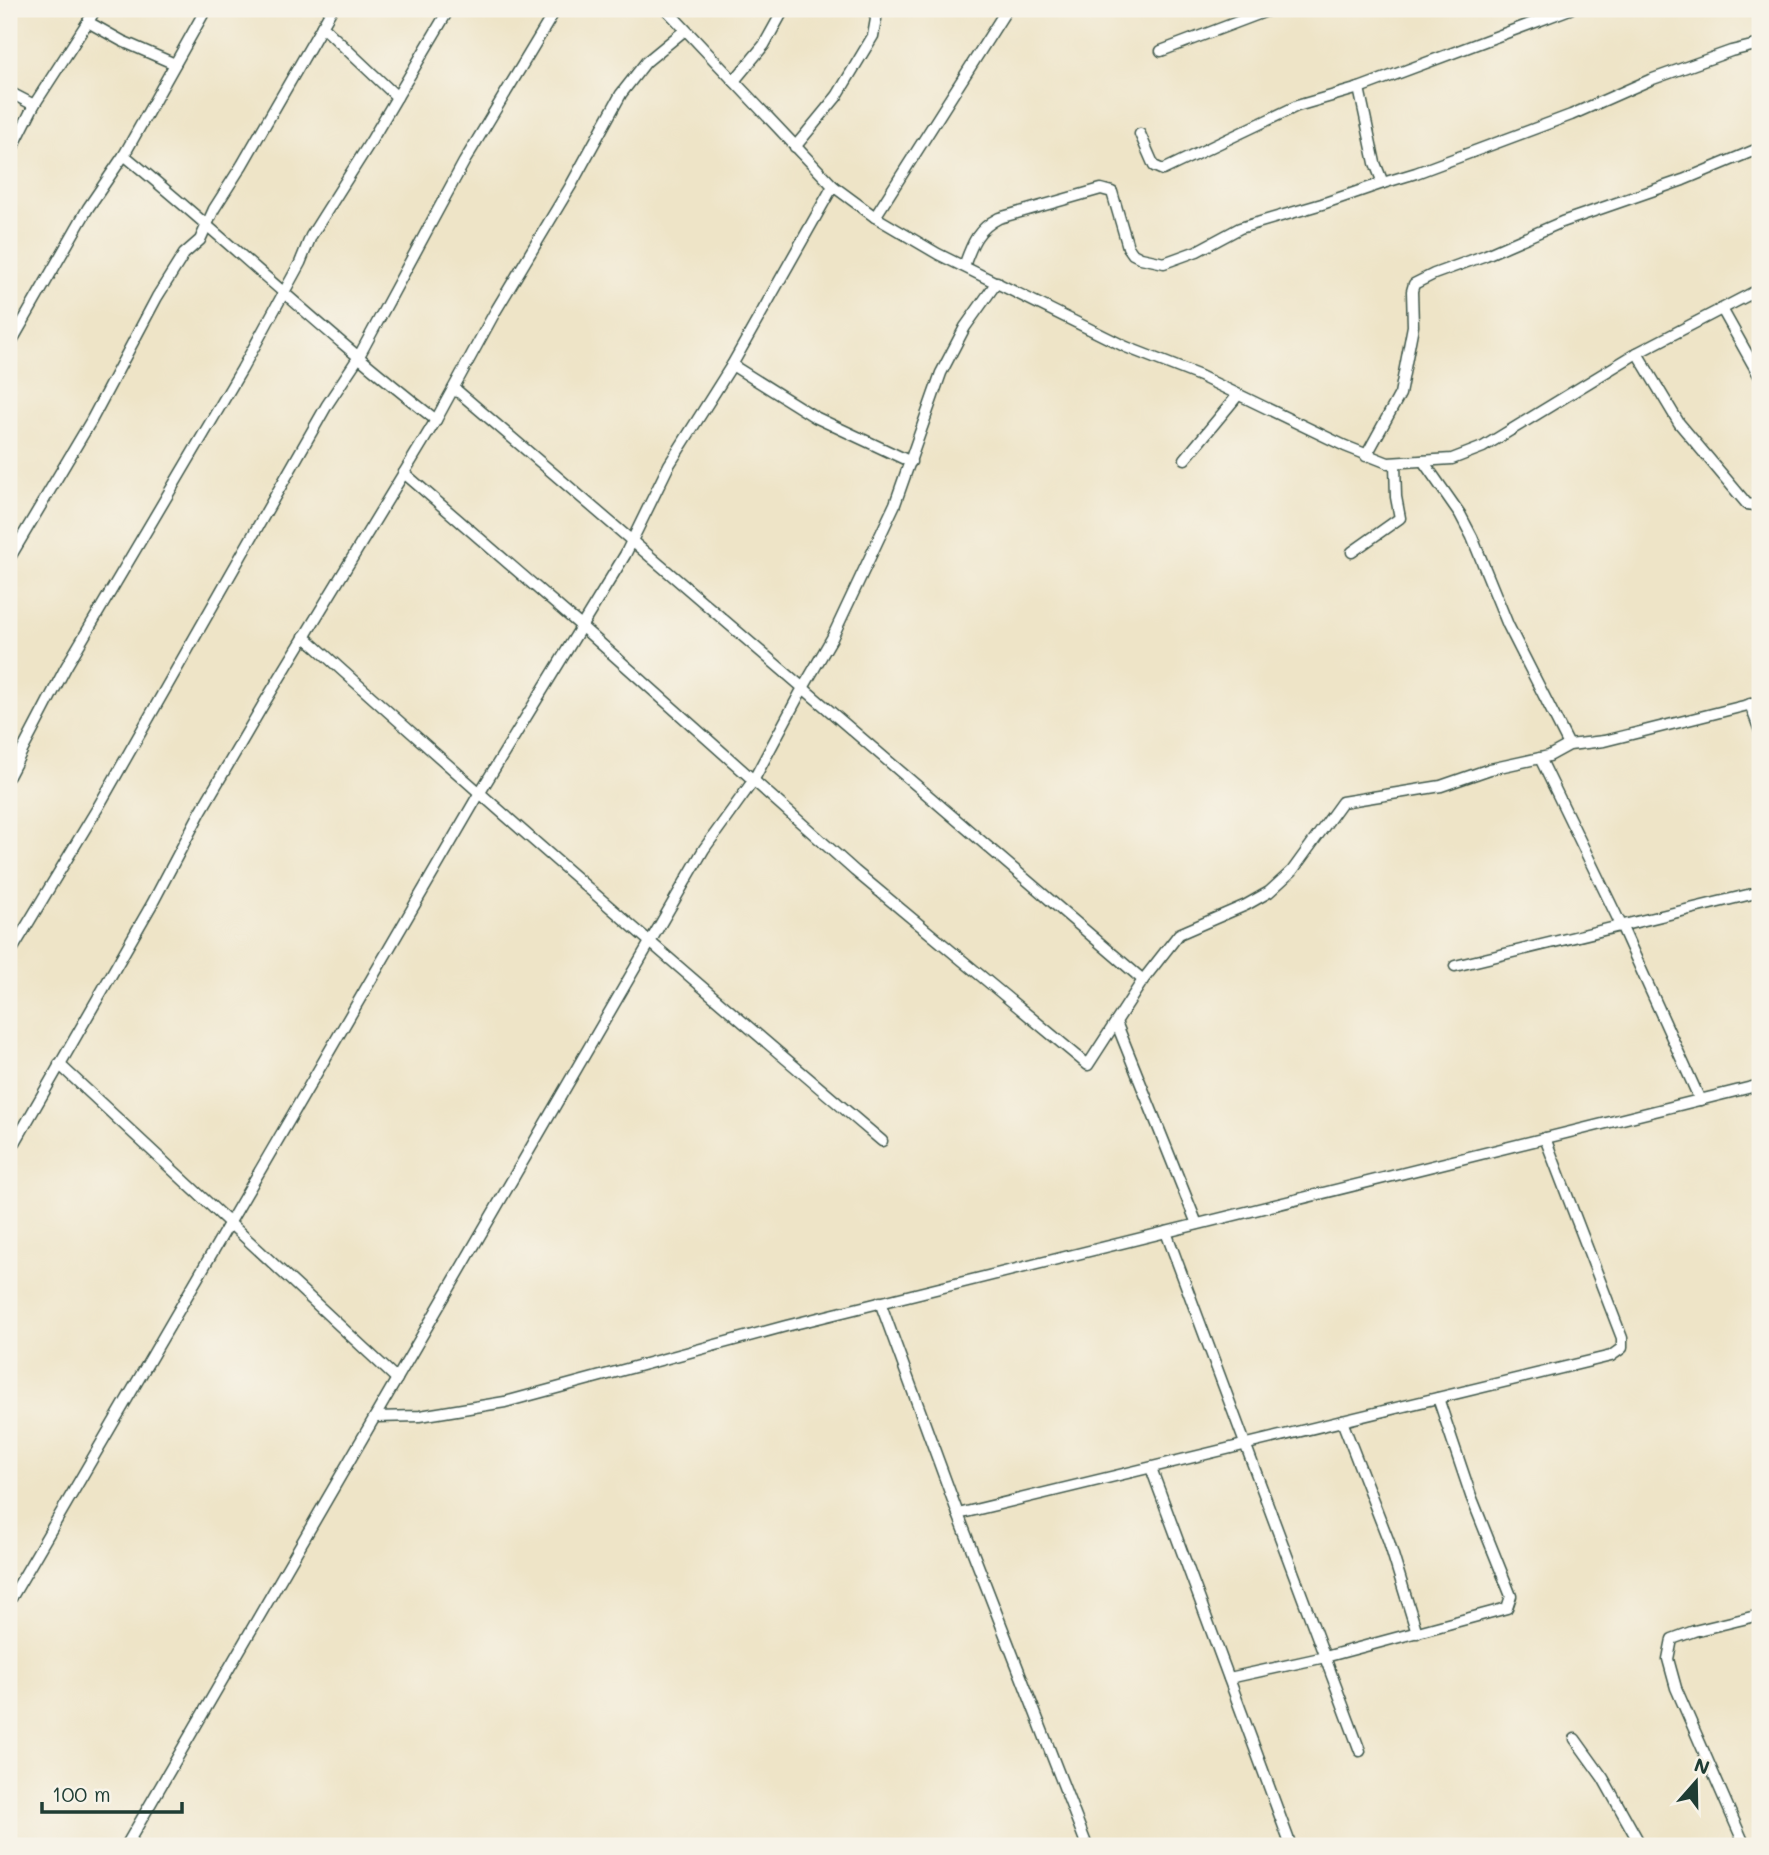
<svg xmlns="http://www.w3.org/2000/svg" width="1769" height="1855" font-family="Mali,sans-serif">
<rect width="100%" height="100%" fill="#f7f3e8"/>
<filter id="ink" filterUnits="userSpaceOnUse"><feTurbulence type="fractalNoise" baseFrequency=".0143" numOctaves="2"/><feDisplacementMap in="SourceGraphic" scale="14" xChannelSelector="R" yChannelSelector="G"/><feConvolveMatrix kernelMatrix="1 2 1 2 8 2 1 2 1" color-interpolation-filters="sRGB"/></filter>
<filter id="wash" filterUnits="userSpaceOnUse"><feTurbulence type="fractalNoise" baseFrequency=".00686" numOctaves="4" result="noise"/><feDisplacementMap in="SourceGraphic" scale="28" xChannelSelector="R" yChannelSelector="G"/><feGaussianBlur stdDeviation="1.57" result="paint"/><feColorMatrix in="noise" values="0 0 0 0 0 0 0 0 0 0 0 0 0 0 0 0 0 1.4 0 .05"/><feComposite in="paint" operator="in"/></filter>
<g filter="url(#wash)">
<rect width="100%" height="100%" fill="#eee4c7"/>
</g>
<g filter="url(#ink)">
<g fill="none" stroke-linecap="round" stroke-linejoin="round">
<g stroke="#3e564a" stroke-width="13">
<g id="minor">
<polyline points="666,9 833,186 875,217 938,254 1126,347 1200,376 1345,446 1388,463 1452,459 1483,447 1637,353 1760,289"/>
<polyline points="88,22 122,41 175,64"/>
<polyline points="322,26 397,97"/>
<polyline points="1161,51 1272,9"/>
<polyline points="734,81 764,45 784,9"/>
<polyline points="1359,88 1375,163 1383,183 1416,173 1571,115 1650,80 1731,51 1760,44"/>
<polyline points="9,92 34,105"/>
<polyline points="1140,134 1154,166 1163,170 1297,106 1359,88 1570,9"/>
<polyline points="795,147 837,96 873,36 876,19 873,9"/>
<polyline points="9,155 34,105 96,9"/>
<path d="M124,155c105,86 204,181 312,265"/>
<polyline points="875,217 1007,9"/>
<path d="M964,266c8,-22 13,-37 35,-48l102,-29 11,3 16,55 5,7 8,4 23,5 33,-12 43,-23 82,-24 61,-21"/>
<polyline points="1722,309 1760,377"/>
<polyline points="9,346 88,208 124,155 206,9"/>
<polyline points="1637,353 1679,423 1747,504 1760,506"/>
<polyline points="732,365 815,417 911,462"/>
<polyline points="454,388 1143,980"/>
<polyline points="1366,456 1400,394 1413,326 1412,291 1414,284 1434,274 1486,255 1562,222 1683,180 1760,148"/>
<polyline points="1185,459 1238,395"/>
<polyline points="1423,461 1460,514 1472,537 1508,625 1569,745"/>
<polyline points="404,473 581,626 855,871 1088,1065 1143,980 1179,934 1246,905 1269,892 1292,871 1342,802 1441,786 1490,769 1549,756 1569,745 1604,741 1760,702"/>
<polyline points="1352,552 1400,518 1396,497 1395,464"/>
<polyline points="9,559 91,421 157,297 184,254 200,240 214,209 242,165 332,9"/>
<path d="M304,636c190,172 383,339 578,505"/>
<polyline points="1750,704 1760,731"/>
<polyline points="1540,758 1621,925 1700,1100"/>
<polyline points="9,776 66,667 242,369 300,263 311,236 371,141 449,9"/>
<polyline points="9,955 97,809 327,405 358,358 464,162 556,9"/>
<polyline points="1455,966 1760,892"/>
<polyline points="1116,1022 1197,1224"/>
<polyline points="59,1064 397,1379"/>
<polyline points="9,1153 152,904 201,811 263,705 436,420 495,312 570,187 621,94 646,62 685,30"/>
<polyline points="1166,1232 1360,1751"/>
<polyline points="880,1302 958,1514 1087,1846"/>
<polyline points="375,1417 420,1416 505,1402 786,1326 1760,1085"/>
<polyline points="1342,1421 1389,1542 1417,1633"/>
<polyline points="1151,1468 1291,1846"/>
<polyline points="958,1514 1611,1356 1622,1348 1622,1338 1545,1138"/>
<polyline points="9,1602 479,794 625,555 669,465 732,365 833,186"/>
<polyline points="1229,1678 1325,1657 1507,1608 1511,1596 1471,1496 1438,1398"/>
<polyline points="1575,1739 1603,1778 1641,1846"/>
<polyline points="126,1846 704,849 753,781 799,695 832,638 895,504 941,373 965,327 997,282"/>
<polyline points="1745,1846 1676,1688 1668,1659 1672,1639 1694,1631 1760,1615"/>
</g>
</g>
<use href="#minor" stroke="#fff" stroke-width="10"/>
</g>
</g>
<rect width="1769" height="1855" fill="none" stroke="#f7f3e8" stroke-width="35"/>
<g transform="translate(1696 1782) rotate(20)" stroke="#f7f3e8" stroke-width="5" paint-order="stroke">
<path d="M0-5L12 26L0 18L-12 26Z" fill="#1f3d34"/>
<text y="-10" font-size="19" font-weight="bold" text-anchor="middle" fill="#1f3d34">N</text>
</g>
<path d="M42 1802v10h140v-10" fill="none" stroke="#1f3d34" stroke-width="3.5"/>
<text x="52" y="1802" font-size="21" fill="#1f3d34" stroke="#f7f3e8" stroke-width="5" paint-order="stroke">100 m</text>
</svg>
